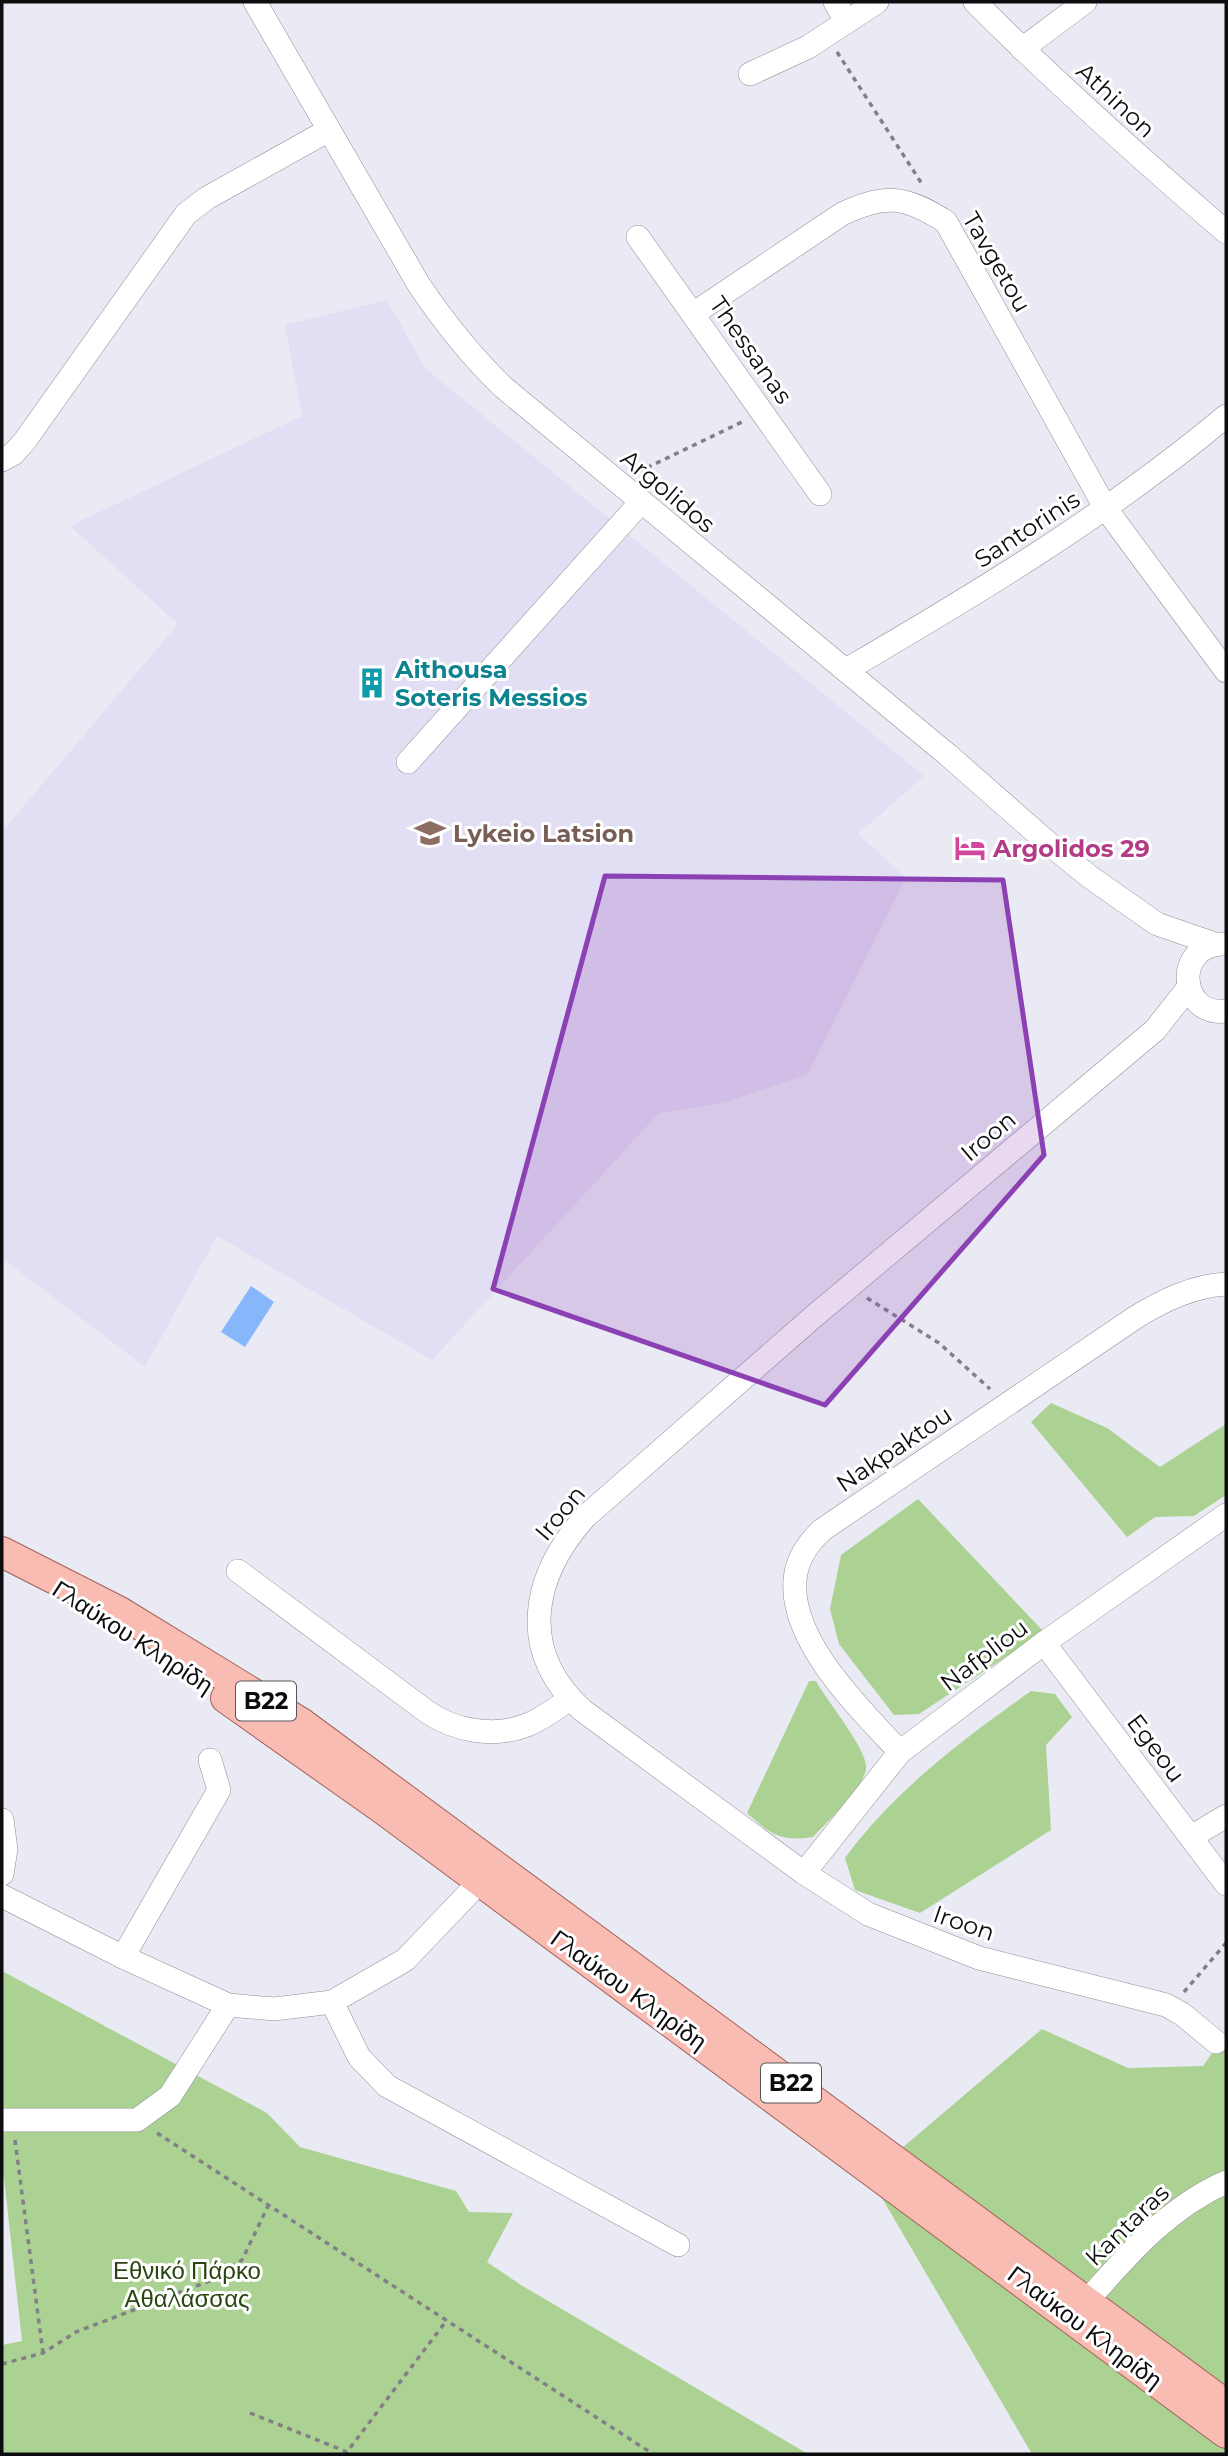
<svg xmlns="http://www.w3.org/2000/svg" width="1228" height="2456" font-family="Montserrat,sans-serif">
<rect width="100%" height="100%" fill="#e9eaf3"/>
<polygon fill="#e2def4" points="387,300 425,368 924,776 858,834 906,878 808,1074 723,1103 659,1113 432,1360 217,1236 145,1367 2,1258 2,832 178,624 70,526 302,416 285,325"/>
<g fill="#acd293">
<polygon points="1051,1403 1107,1428 1160,1467 1226,1424 1226,1495 1194,1516 1155,1517 1127,1537 1031,1422"/>
<polygon points="918,1499 1044,1632 919,1714 894,1715 839,1644 830,1609 841,1555"/>
<path d="M809,1681h7c10,19 53,70 50,88 -3,20 -39,53 -53,68 -32,5 -42,-2 -66,-24z"/>
<path d="M1031,1691l24,3 17,23 -26,28 5,85 -131,83 -65,-23 -10,-32c50,-68 118,-119 186,-167z"/>
<polygon points="2,1971 267,2113 300,2147 456,2191 469,2212 513,2213 487,2262 521,2285 808,2454 2,2454 2,2345 22,2341 2,2160"/>
<polygon points="1042,2029 1128,2068 1203,2066 1226,2033 1226,2454 1032,2454 869,2176"/>
</g>
<polygon fill="#86b7fb" points="251,1286 274,1302 245,1347 221,1332"/>
<g fill="none" stroke-linecap="round" stroke-linejoin="round">
<g stroke="#8f9098" stroke-width="24">
<g id="minor">
<path d="M255,2l164,283c25,37 52,71 84,102l445,368 100,88 42,34 67,47 58,20"/>
<polyline points="835,2 846,21"/>
<path d="M975,2c80,80 165,156 251,230"/>
<polyline points="1022,49 1085,2"/>
<polyline points="750,74 808,47 877,2"/>
<polyline points="638,237 820,494"/>
<path d="M693,314l149,-100c43,-21 64,-18 104,8l160,287 120,162"/>
<polyline points="2,460 13,454 24,442 186,214 207,198 329,130"/>
<path d="M846,670c132,-77 263,-156 380,-254"/>
<polyline points="408,762 641,502"/>
<path d="M1223,944c-50,1 -44,73 3,67"/>
<path d="M1189,987l-34,43 -343,288 -227,199c-54,61 -67,134 -3,193l222,163 64,41 111,44 187,47 16,9 34,28"/>
<path d="M238,1571l188,140c28,20 68,27 101,14 16,-6 29,-17 43,-26"/>
<polyline points="1044,1643 1226,1884"/>
<path d="M900,1752c-38,-41 -110,-110 -105,-171 1,-21 12,-37 27,-51l314,-213c28,-17 57,-31 90,-33"/>
<polyline points="2,1820 6,1849 2,1874"/>
<polyline points="1191,1837 1226,1816"/>
<polyline points="804,1873 900,1752 1044,1643 1226,1515"/>
<polyline points="2,1896 123,1957 228,2005 274,2009 332,2002 405,1960 490,1871"/>
<polyline points="123,1957 219,1790 210,1760"/>
<polyline points="332,2002 359,2057 387,2086 678,2245"/>
<polyline points="2,2120 137,2120 170,2096 228,2005"/>
<path d="M1077,2312c44,-49 87,-103 149,-130"/>
</g>
</g>
<g stroke="#a36259" stroke-width="32">
<g id="major">
<polyline points="2,1552 118,1611 301,1723 1226,2405"/>
<polyline points="226,1698 383,1809 1226,2433"/>
</g>
</g>
<g stroke="#808086" stroke-width="3.5" stroke-dasharray="5 5" stroke-linecap="butt">
<polyline points="837,52 922,184"/>
<polyline points="638,472 742,422"/>
<polyline points="867,1298 939,1343 990,1389"/>
<polyline points="1184,1992 1226,1943"/>
<polyline points="157,2133 653,2454"/>
<polyline points="15,2140 43,2353"/>
<polyline points="2,2364 43,2353 76,2332 212,2280 242,2260 269,2204"/>
<polyline points="250,2413 347,2452 447,2320"/>
</g>
<use href="#minor" stroke="#fff" stroke-width="23"/>
<use href="#major" stroke="#f8bcb3" stroke-width="30"/>
</g>
<path fill="#8b41b3" fill-opacity="0.2" stroke="#8b41b3" stroke-width="5" stroke-linejoin="round" d="M605,876l398,4 41,275 -219,250 -332,-116z"/>
<defs>
<g id="building-bare" transform="scale(2.415)"><path d="M-4-6H4V6H1V3H-1V6H-4ZM-2.5-4.3h1.7v1.8h-1.7ZM.8-4.3h1.7v1.8H.8ZM-2.5-1h1.7V.8h-1.7ZM.8-1h1.7V.8H.8Z" fill="#0f9aa8" stroke="#fff" stroke-width="2.5" paint-order="stroke"/></g>
<g id="school-bare" transform="scale(2.415)"><path d="M0-5L7-2L0 1L-7-2ZM-4 1L0 2.5L4 1V4Q0 6-4 4Z" fill="#8d6e63" stroke="#fff" stroke-width="2.5" paint-order="stroke"/></g>
<g id="hotel-bare" transform="scale(2.415)"><path d="M-6-4.5h1.5V1H6V5H4.5V3h-9V5H-6ZM-4 0a1.8 1.8 0 1 1 3.6 0ZM.5 0V-2.5h3Q6-2.5 6 0Z" fill="#d1479c" stroke="#fff" stroke-width="2.5" paint-order="stroke"/></g>
</defs>
<g fill-rule="evenodd">
<use href="#building-bare" x="372" y="683"/>
<use href="#school-bare" x="430" y="833"/>
<use href="#hotel-bare" x="970" y="848"/>
</g>
<g text-anchor="middle" dominant-baseline="central" stroke-width="6" stroke-linejoin="round" paint-order="stroke">
<g fill="#fff" stroke="#565658" stroke-width="2">
<rect x="236" y="1681.5" width="60" height="39" rx="5"/>
<rect x="761" y="2063.5" width="60" height="39" rx="5"/>
</g>
<g font-size="23" font-weight="bold" fill="#0d0d10">
<text x="266" y="1701">B22</text>
<text x="791" y="2083">B22</text>
</g>
<g font-size="24" fill="#0d0d10" stroke="#fff">
<text transform="translate(1116 100) rotate(43)">Athinon</text>
<text transform="translate(997 262) rotate(60)">Tavgetou</text>
<text transform="translate(751 350) rotate(55)">Thessanas</text>
<text transform="translate(668 491) rotate(40)">Argolidos</text>
<text transform="translate(1027 529) rotate(-33)">Santorinis</text>
<text transform="translate(988 1136) rotate(-40)">Iroon</text>
<text transform="translate(894 1449) rotate(-34)">Nakpaktou</text>
<text transform="translate(560 1513) rotate(-50)">Iroon</text>
<text transform="translate(133 1637) rotate(33)">Γλαύκου Κληρίδη</text>
<text transform="translate(984 1655) rotate(-37)">Nafpliou</text>
<text transform="translate(1156 1748) rotate(53)">Egeou</text>
<text transform="translate(964 1923) rotate(19)">Iroon</text>
<text transform="translate(629 1990) rotate(36)">Γλαύκου Κληρίδη</text>
<text transform="translate(1127 2225) rotate(-44)">Kantaras</text>
<text transform="translate(1085 2327) rotate(37)">Γλαύκου Κληρίδη</text>
</g>
<g font-size="24" font-weight="bold" fill="#0d838f" stroke="#fff" text-anchor="start">
<text x="395" y="669">Aithousa<tspan x="395" dy="28">Soteris Messios</tspan></text>
</g>
<g font-size="24" font-weight="bold" fill="#785e54" stroke="#fff" text-anchor="start">
<text x="453" y="833">Lykeio Latsion</text>
</g>
<g font-size="24" font-weight="bold" fill="#b23c85" stroke="#fff" text-anchor="start">
<text x="993" y="848">Argolidos 29</text>
</g>
<g font-size="24" fill="#294511" stroke="#fff">
<text x="187" y="2270">Εθνικό Πάρκο<tspan x="187" dy="28">Αθαλάσσας</tspan></text>
</g>
</g>
<rect width="1228" height="2456" fill="none" stroke="#0d0d10" stroke-width="7"/>
</svg>
